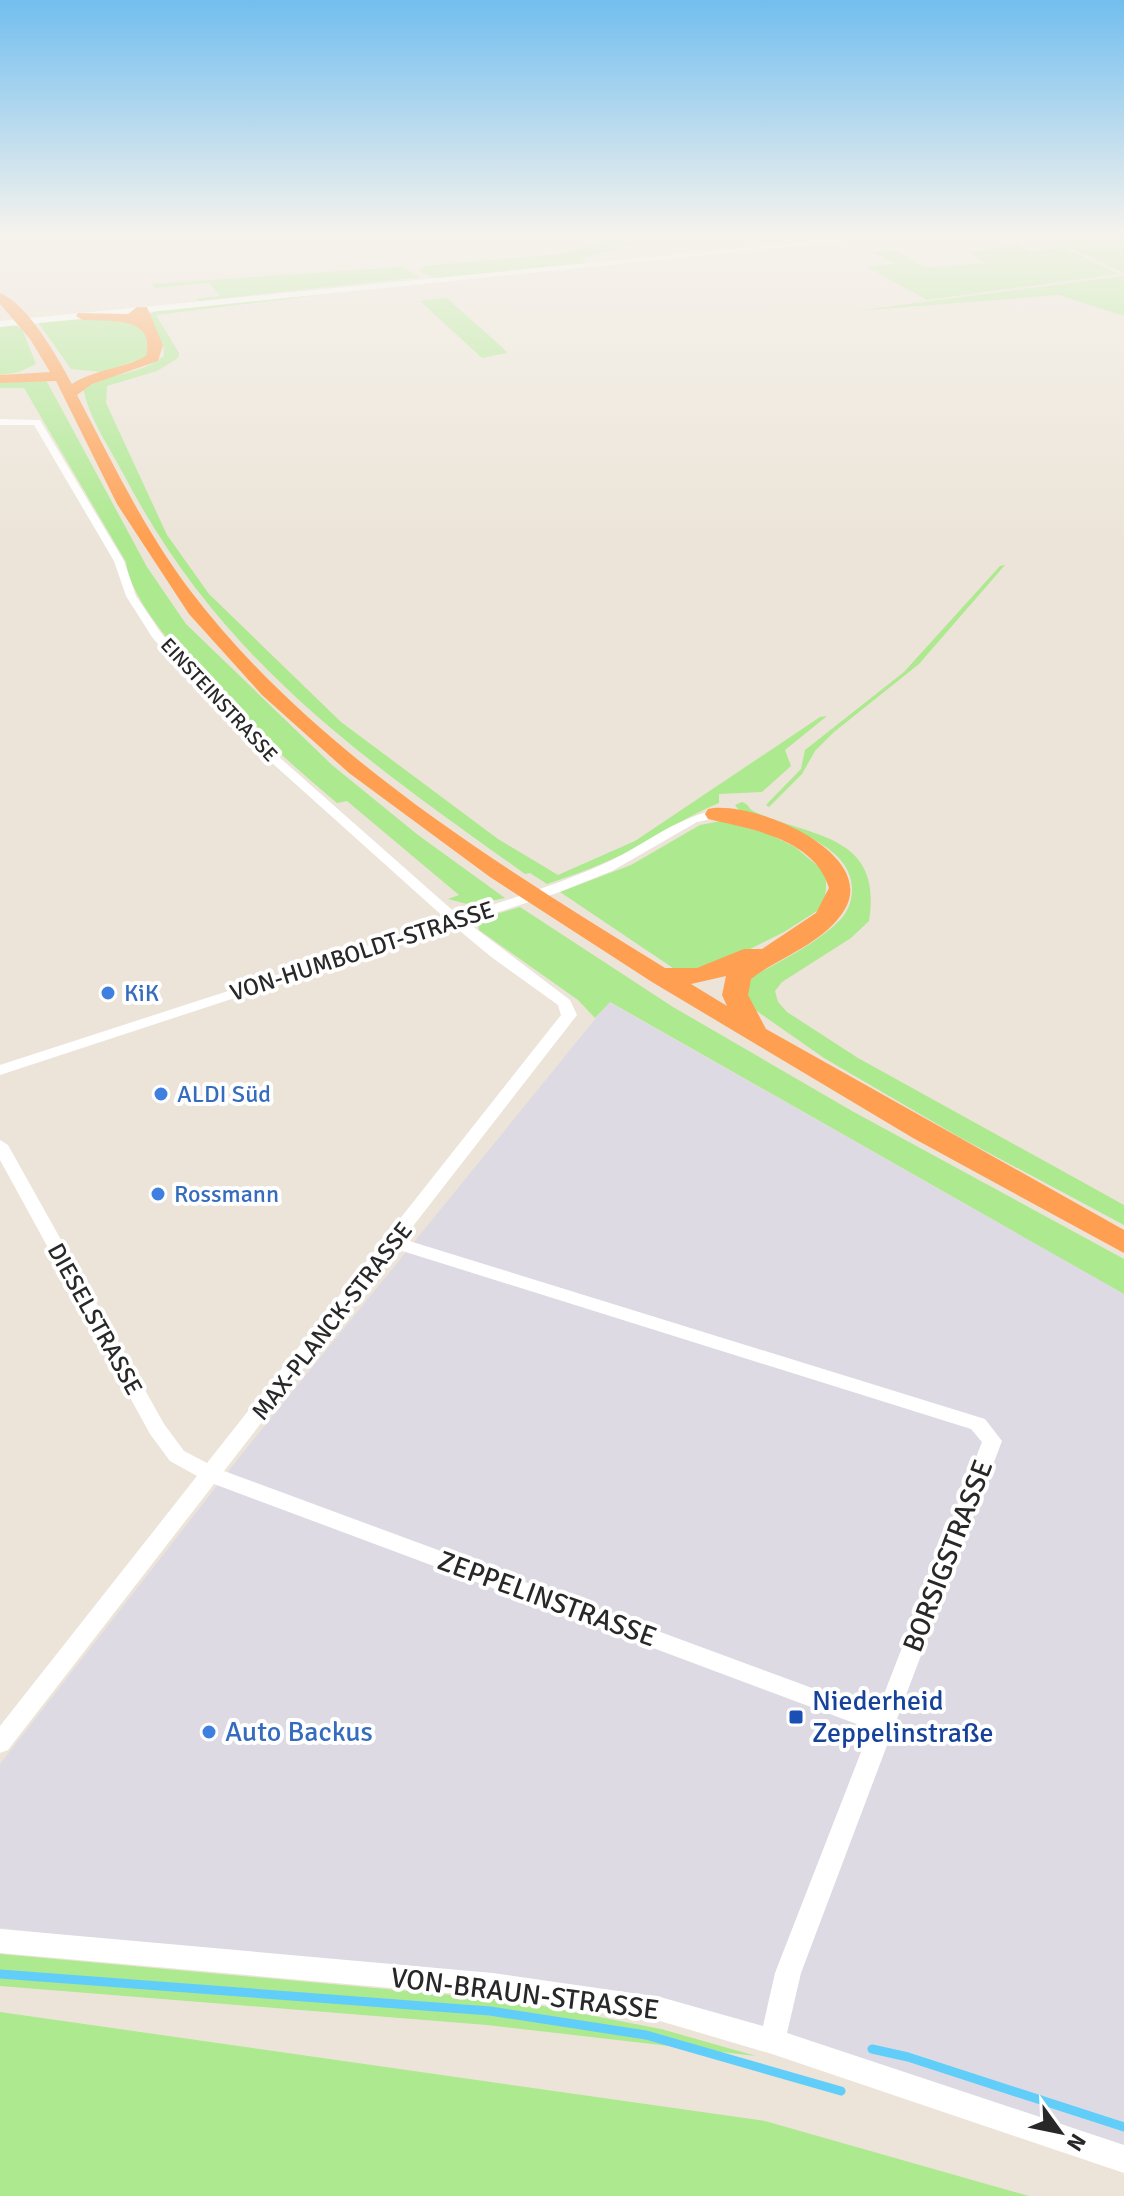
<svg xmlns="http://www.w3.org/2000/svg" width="1124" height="2196" font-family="Signika,sans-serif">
<rect width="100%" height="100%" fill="#ece4d8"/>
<polygon fill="#dddae4" points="609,1002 1124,1294 1124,2146 644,1996 506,1975 245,1955 0,1928 0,1764 237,1460"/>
<g fill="#ace98f">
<polygon points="630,235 664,235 581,259 587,264 723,251 438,279 418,271 425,266 561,254"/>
<polygon points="1098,235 1124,235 1124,273 1052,239"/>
<polygon points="1017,245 1028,251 1066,248 1118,274 927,300 867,267 894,264 874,252 895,250 925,268 984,263 969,252"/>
<polygon points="402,267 421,277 199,301 195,299 220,296 209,283 156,288 151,284"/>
<polygon points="1124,276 1124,316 1059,295 855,311"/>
<path d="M402,285l-246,30 23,38 -1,5 -21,13 -50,15 -1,17 61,132 42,59 132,128 157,117 60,36 77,-34 185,-124 7,-1 -42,34 6,16 -29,26 -43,2v9c-30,12 -55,30 -84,45 -28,15 -58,26 -88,36l-17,-11 -5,1c-165,-118 -304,-213 -401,-399 -14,-27 -36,-58 -41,-88 26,-14 58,-12 81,-31l-1,-11 -14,-30 4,-3z"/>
<polygon points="447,298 503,348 507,353 482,358 420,301"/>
<polygon points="102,318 140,324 149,342 146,357 103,372 71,369 38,322"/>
<polygon points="14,325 22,329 36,364 19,372 0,375 0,326"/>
<path d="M46,380l101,187 39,57 146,141 86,70 87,63 -34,7 -23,-6 11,-4 -112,-94 -10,2c-53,-45 -203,-173 -211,-241l-102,-174h-24v-7z"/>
<polygon points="1005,565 919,664 834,732 815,751 802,774 769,807 766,805 801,769 805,750 904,672 1000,566"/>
<path d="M742,802c9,3 5,7 13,10 58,26 128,22 114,109l-18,17 -69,44 -7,9 3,11 9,10 71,46 266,147v20l-163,-87 -137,-80 -73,-51 -7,-14 3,-13c30,-18 69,-35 94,-61 7,-8 10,-16 11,-27 3,-50 -76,-67 -113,-82l-4,-5z"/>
<polygon points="721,821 769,834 795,847 819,867 826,877 826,887 825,899 817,911 784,932 712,968 673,968 560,892 631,865 700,825"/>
<polygon points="520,907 673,1007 852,1111 1124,1259 1124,1294 610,1002 595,1018 578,1000 479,930 478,924 483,918"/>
<polygon points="0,1954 517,2001 661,2029 756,2056 487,2025 0,1986"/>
<polygon points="0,2012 765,2121 1029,2196 0,2196"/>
</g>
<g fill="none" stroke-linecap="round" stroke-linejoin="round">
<g stroke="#61cef9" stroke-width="9">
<polyline points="0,1974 490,2011 646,2035 841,2091"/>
<polyline points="872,2049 908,2057 1124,2127"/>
</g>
<path fill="#fff" fill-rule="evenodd" d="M0,419l40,1 84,141 12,35 25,37 34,41 84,83 180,159c47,-16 95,-30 140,-50 43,-18 70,-46 117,-56l6,4 -1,3 -24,5 -85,49 -55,22 -90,29 103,78 7,15 -174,224 582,180 17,22 -201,532 -14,60 337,112v28l-352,-119 -112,-33 -167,-24 -493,-44v-24l493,44 167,24 103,29 12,-53 95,-244 -656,-245 -206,266 -8,3v-27l197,-250 -27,-15 -20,-27 -150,-274v-20l8,5 156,279 20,27 23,12 354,-448 -3,-10 -68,-49 -36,-30 -454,149v-10l447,-145 -176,-158 -84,-83 -35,-42 -26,-41 -12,-35 -80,-136h-34zM396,1249l575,180 11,13 -105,270 -653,-241z"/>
<polygon fill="#fff" fill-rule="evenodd" points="871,235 904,235 0,327 0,321"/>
<path fill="#ff9f51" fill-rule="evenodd" d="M0,293c29,12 57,64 72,91 23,-15 51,-15 74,-28 10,-41 -36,-34 -63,-36l-7,-4 2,-3 50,1 9,-7h10l16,38 -5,16 -66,23 -15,11c35,67 67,134 112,194 123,162 305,273 476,379h32l47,-19h18l54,-36 13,-25c-14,-49 -78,-59 -121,-69l-3,-5 3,-5c42,-10 170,43 137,100 -20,34 -64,47 -94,70l-3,16 18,34 358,201v23l-211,-115 -261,-156 -162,-105 -141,-104 -87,-78 -73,-81 -72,-110 -61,-123 -56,2v-8l50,-3 -20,-33 -30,-35zM726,976l-4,19 5,11 -36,-22z"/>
</g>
<linearGradient id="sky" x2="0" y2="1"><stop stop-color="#72beef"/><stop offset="0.43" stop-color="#f6f3ed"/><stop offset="1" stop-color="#f6f3ed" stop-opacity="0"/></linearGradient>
<rect width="1124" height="542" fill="url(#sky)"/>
<g fill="#3f7fe0" stroke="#fff" stroke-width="3">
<circle cx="108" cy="993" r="8"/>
<circle cx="161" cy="1094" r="8"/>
<circle cx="158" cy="1194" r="8"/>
<circle cx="209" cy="1732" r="8"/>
</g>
<rect fill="#1a4fb4" stroke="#fff" stroke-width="3" x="788" y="1709" width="16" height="16" rx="4"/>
<g text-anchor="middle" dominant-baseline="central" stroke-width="8" stroke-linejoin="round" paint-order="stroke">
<g font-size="20" fill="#282828" stroke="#fff">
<text transform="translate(219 700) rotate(47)">EINSTEINSTRASSE</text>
</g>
<g font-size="24" fill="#282828" stroke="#fff">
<text transform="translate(362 951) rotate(-18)">VON-HUMBOLDT-STRASSE</text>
<text transform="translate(95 1319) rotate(61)">DIESELSTRASSE</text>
<text transform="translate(332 1321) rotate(-52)">MAX-PLANCK-STRASSE</text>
</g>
<g font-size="24" fill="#366cbe" stroke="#fff" text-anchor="start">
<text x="124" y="993">KiK</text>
<text x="177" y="1094">ALDI Süd</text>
<text x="174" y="1194">Rossmann</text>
</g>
<g font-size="28" fill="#282828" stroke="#fff">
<text transform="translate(948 1556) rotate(-69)">BORSIGSTRASSE</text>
<text transform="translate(547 1599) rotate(20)">ZEPPELINSTRASSE</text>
<text transform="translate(525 1994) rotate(7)">VON-BRAUN-STRASSE</text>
</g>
<g font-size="28" fill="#164399" stroke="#fff" text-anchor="start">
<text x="812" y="1701">Niederheid<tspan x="812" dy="32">Zeppelinstraße</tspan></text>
</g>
<g font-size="28" fill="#366cbe" stroke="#fff" text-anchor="start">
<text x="225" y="1732">Auto Backus</text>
</g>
</g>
<g transform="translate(1060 2132) rotate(123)" stroke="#ffffff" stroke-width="6" paint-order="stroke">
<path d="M0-6L14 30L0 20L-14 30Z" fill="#282828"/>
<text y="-12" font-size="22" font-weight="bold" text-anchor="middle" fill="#282828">N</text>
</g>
</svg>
